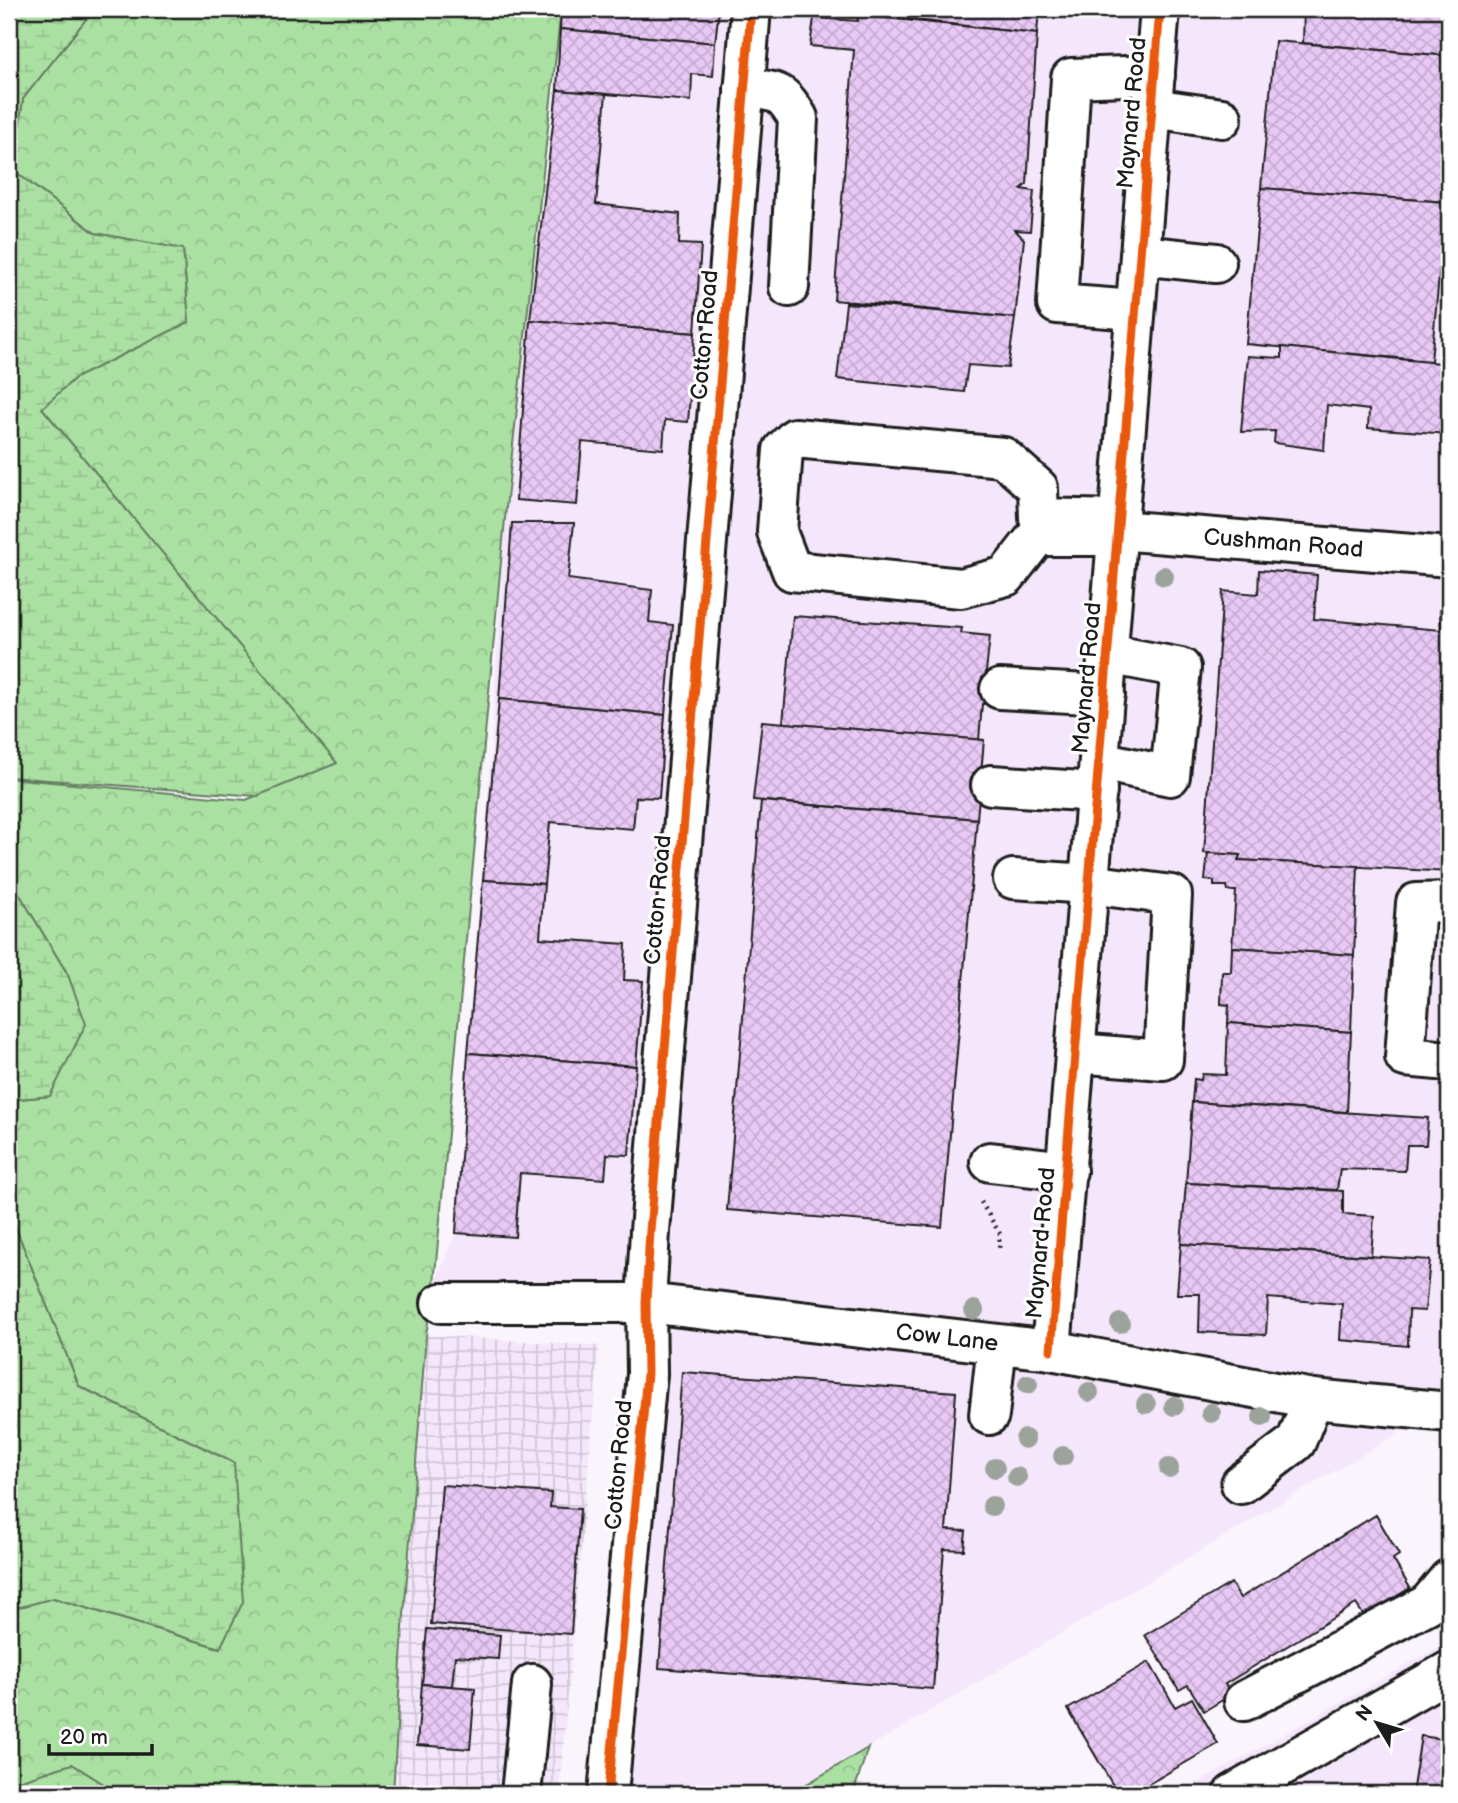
<svg xmlns="http://www.w3.org/2000/svg" width="1458" height="1803" font-family="'Balsamiq Sans',sans-serif">
<defs>
<pattern id="industrial-grid" width="8" height="8" patternUnits="userSpaceOnUse" patternTransform="scale(1.75)"><rect width="8" height="8" fill="#f5e7fb"/><path d="M0 4h8M4 0v8" fill="none" stroke="#d1c6d7"/></pattern>
<pattern id="forest-crowns" width="20" height="18" patternUnits="userSpaceOnUse" patternTransform="scale(1.75)"><rect width="20" height="18" fill="#abe0a3"/><path d="M2 6a3 3 0 1 1 6 0M12 15a3 3 0 1 1 6 0" fill="none" stroke="#93c08c"/></pattern>
<pattern id="wetland-marsh" width="20" height="14" patternUnits="userSpaceOnUse" patternTransform="scale(1.75)"><rect width="20" height="14" fill="#abe0a3"/><path d="M1 5h8M5 5V1M11 12h8M15 12V8" fill="none" stroke="#93c08c"/></pattern>
<pattern id="building-cross-hatch" width="8" height="8" patternUnits="userSpaceOnUse" patternTransform="scale(1.75)"><rect width="8" height="8" fill="#e8c8f5"/><path d="M0 0l8 8M0 8l8-8" fill="none" stroke="#c6abd1"/></pattern>
</defs>
<rect width="100%" height="100%" fill="#faf4fd"/>
<filter id="ink" filterUnits="userSpaceOnUse"><feTurbulence type="fractalNoise" baseFrequency=".0143" numOctaves="2"/><feDisplacementMap in="SourceGraphic" scale="14" xChannelSelector="R" yChannelSelector="G"/><feConvolveMatrix kernelMatrix="1 2 1 2 8 2 1 2 1" color-interpolation-filters="sRGB"/></filter>
<g filter="url(#ink)">
<g fill="#f5e7fb">
<polygon points="561,9 1449,9 1449,1403 790,1794 621,1794 652,1299 434,1284 456,1233 483,880 506,508 557,90"/>
<polygon points="1449,1641 1449,1794 1178,1794"/>
</g>
<polygon fill="url(#industrial-grid)" points="426,1335 599,1346 559,1794 393,1794 403,1628"/>
<g fill="url(#forest-crowns)" stroke="#647e60" stroke-width="2">
<polygon points="94,9 561,9 506,508 434,1284 426,1335 403,1628 393,1794 119,1794 72,1764 9,1784 9,1610 53,1598 219,1648 234,1463 79,1386 9,1211 9,1100 50,1096 68,975 9,877 9,778 246,800 336,763 42,408 75,378 189,322 183,249 95,233 13,170 23,99"/>
<polygon points="868,1748 853,1794 790,1794"/>
</g>
<g fill="url(#wetland-marsh)" stroke="#647e60" stroke-width="2">
<polygon points="9,9 94,9 23,99 13,170 95,233 183,249 189,322 75,378 42,408 337,763 257,796 9,777"/>
<polygon points="9,877 68,975 86,1024 50,1096 9,1100"/>
<polygon points="9,1211 79,1386 234,1463 243,1602 220,1648 54,1598 9,1610"/>
<polygon points="72,1764 119,1794 9,1794 9,1784"/>
</g>
<g fill="url(#building-cross-hatch)" stroke="#1c1c1c" stroke-width="2">
<polygon points="561,9 719,9 715,43 560,29"/>
<polygon points="900,9 1039,9 1037,34 899,18"/>
<polygon points="1304,9 1449,9 1449,56 1303,43"/>
<polygon points="857,15 1037,34 1027,184 1021,189 1034,191 1030,231 1015,230 1024,239 1015,318 834,300 854,50 810,46 814,18 858,21"/>
<polygon points="560,29 715,43 713,76 692,74 691,101 557,90"/>
<polygon points="1275,41 1449,56 1449,172 1446,202 1261,188"/>
<polygon points="557,90 606,94 596,204 680,214 679,244 701,245 695,333 530,320"/>
<polygon points="1261,188 1446,202 1431,361 1246,344"/>
<polygon points="846,303 1015,318 1008,368 968,365 964,392 837,379"/>
<polygon points="530,320 695,333 688,422 665,420 663,449 582,442 577,505 516,500"/>
<polygon points="1282,347 1449,364 1449,434 1368,428 1369,410 1327,405 1324,450 1274,443 1275,431 1241,432 1248,356 1282,358"/>
<polygon points="512,523 574,523 568,579 652,590 649,622 673,625 665,715 499,699"/>
<polygon points="1259,570 1317,575 1314,619 1441,630 1440,610 1449,602 1449,872 1238,860 1240,855 1204,853 1223,591 1258,594"/>
<polygon points="793,616 962,628 961,633 990,636 986,672 993,674 990,704 982,704 979,740 783,723"/>
<polygon points="499,699 665,715 659,798 636,797 633,829 550,822 544,884 483,880"/>
<polygon points="762,721 984,740 977,819 753,800"/>
<polygon points="761,801 977,819 942,1227 727,1210"/>
<polygon points="1208,853 1240,855 1238,860 1358,866 1354,955 1232,947 1236,891 1228,891 1227,886 1214,886 1214,881 1205,880"/>
<polygon points="483,880 544,884 540,938 626,944 624,980 643,981 636,1066 468,1053"/>
<polygon points="1232,947 1354,955 1351,1032 1228,1023 1229,1005 1221,1004 1222,972 1231,972"/>
<polygon points="1228,1023 1351,1032 1347,1112 1192,1102 1194,1079 1201,1080 1202,1074 1226,1075"/>
<polygon points="468,1053 636,1066 629,1155 607,1154 605,1179 520,1173 515,1237 456,1233"/>
<polygon points="1192,1102 1428,1118 1426,1145 1407,1145 1405,1171 1340,1169 1337,1190 1186,1183"/>
<polygon points="1186,1183 1343,1191 1343,1214 1374,1216 1371,1256 1181,1244"/>
<polygon points="1181,1244 1430,1260 1425,1311 1409,1310 1408,1346 1340,1340 1342,1304 1268,1298 1266,1335 1199,1332 1200,1294 1177,1294"/>
<polygon points="682,1372 956,1392 946,1530 966,1531 964,1550 944,1549 933,1689 659,1668"/>
<polygon points="442,1485 551,1493 550,1507 580,1509 571,1634 431,1624"/>
<polygon points="1376,1515 1399,1555 1393,1559 1410,1588 1364,1616 1356,1604 1225,1684 1231,1695 1204,1711 1188,1685 1179,1690 1145,1635 1231,1583 1240,1598"/>
<polygon points="427,1629 500,1635 498,1659 455,1656 452,1686 422,1684"/>
<polygon points="1149,1662 1175,1707 1192,1698 1218,1744 1131,1794 1118,1794 1068,1709"/>
<polygon points="422,1684 475,1688 470,1749 417,1745"/>
<polygon points="1421,1736 1449,1740 1449,1794 1412,1794"/>
</g>
<g fill="none" stroke-linecap="round" stroke-linejoin="round">
<g stroke="#1c1c1c" stroke-width="44">
<g id="minor">
<path d="M744,89c32,2 37,0 54,29l-9,169"/>
<polyline points="1152,108 1222,118"/>
<polyline points="1140,255 1216,263"/>
<polyline points="1135,310 1057,304 1071,78 1155,75"/>
<polyline points="1118,520 1039,518 1038,488 1003,457 795,438 783,450 777,532 792,571 961,588 1006,576 1037,536 1118,536"/>
<path id="s1" d="M1118,530l331,27"/>
<polyline points="1000,689 1105,695"/>
<polyline points="1100,761 1170,776 1181,668 1108,654"/>
<polyline points="991,785 1097,792"/>
<polyline points="1013,879 1089,884 1172,895 1163,1060 1077,1053"/>
<polyline points="1449,902 1416,903 1405,1057 1449,1061"/>
<polyline points="990,1162 1067,1171"/>
<path id="s2" d="M441,1303h205l405,47 262,49 136,13"/>
<polyline points="1051,1350 1160,9"/>
<polyline points="989,1415 997,1345"/>
<polyline points="1241,1484 1296,1442 1313,1399"/>
<polyline points="1244,1701 1428,1604 1449,1579"/>
<polyline points="521,1794 532,1684"/>
<polyline points="608,1794 647,1374 646,1303 650,1231 751,9"/>
<polyline points="1233,1794 1449,1671"/>
</g>
</g>
<polyline stroke="#1c1c1c" stroke-width="4.5" stroke-dasharray="2 5" stroke-linecap="butt" points="981,1202 1000,1234 999,1250"/>
<use href="#minor" stroke="#fff" stroke-width="38"/>
<g stroke="#fff" stroke-width="13">
<g id="cycleway">
<polyline points="1051,1350 1160,9"/>
<polyline points="608,1794 647,1374 646,1303 650,1231 751,9"/>
</g>
</g>
<use href="#cycleway" stroke="#e8590c" stroke-width="9"/>
</g>
<g fill="#9ba39b">
<circle cx="1164" cy="576" r="10"/>
<circle cx="974" cy="1310" r="10"/>
<circle cx="1120" cy="1323" r="10"/>
<circle cx="1028" cy="1384" r="10"/>
<circle cx="1089" cy="1392" r="10"/>
<circle cx="1146" cy="1404" r="10"/>
<circle cx="1174" cy="1406" r="10"/>
<circle cx="1211" cy="1413" r="10"/>
<circle cx="1262" cy="1417" r="10"/>
<circle cx="1025" cy="1439" r="10"/>
<circle cx="1063" cy="1456" r="10"/>
<circle cx="995" cy="1468" r="10"/>
<circle cx="1169" cy="1468" r="10"/>
<circle cx="1017" cy="1477" r="10"/>
<circle cx="992" cy="1506" r="10"/>
</g>
</g>
<g text-anchor="middle" dominant-baseline="central" stroke-width="6" stroke-linejoin="round" paint-order="stroke">
<g font-size="23" fill="#1c1c1c" stroke="#fff">
<text transform="translate(1132 113) rotate(-85)">Maynard Road</text>
<text transform="translate(705 335) rotate(-85)">Cotton Road</text>
<text stroke="none"><textPath href="#s1" startOffset="166">Cushman Road</textPath></text>
<text transform="translate(1087 678) rotate(-85)">Maynard Road</text>
<text transform="translate(658 900) rotate(-85)">Cotton Road</text>
<text transform="translate(1041 1243) rotate(-85)">Maynard Road</text>
<text stroke="none"><textPath href="#s2" startOffset="508">Cow Lane</textPath></text>
<text transform="translate(619 1465) rotate(-85)">Cotton Road</text>
</g>
</g>
<rect width="1458" height="1803" fill="none" stroke="#fff" stroke-width="35"/>
<rect x="18" y="18" width="1423" height="1768" fill="none" stroke="#1c1c1c" stroke-width="2.5" filter="url(#ink)"/>
<g transform="translate(1377 1723) rotate(308)" stroke="#ffffff" stroke-width="5" paint-order="stroke">
<path d="M0-5L12 26L0 18L-12 26Z" fill="#1c1c1c"/>
<text y="-10" font-size="19" font-weight="bold" text-anchor="middle" fill="#1c1c1c">N</text>
</g>
<path d="M49 1744v10h103v-10" fill="none" stroke="#1c1c1c" stroke-width="3.5"/>
<text x="60" y="1744" font-size="21" fill="#1c1c1c" stroke="#ffffff" stroke-width="5" paint-order="stroke">20 m</text>
</svg>
